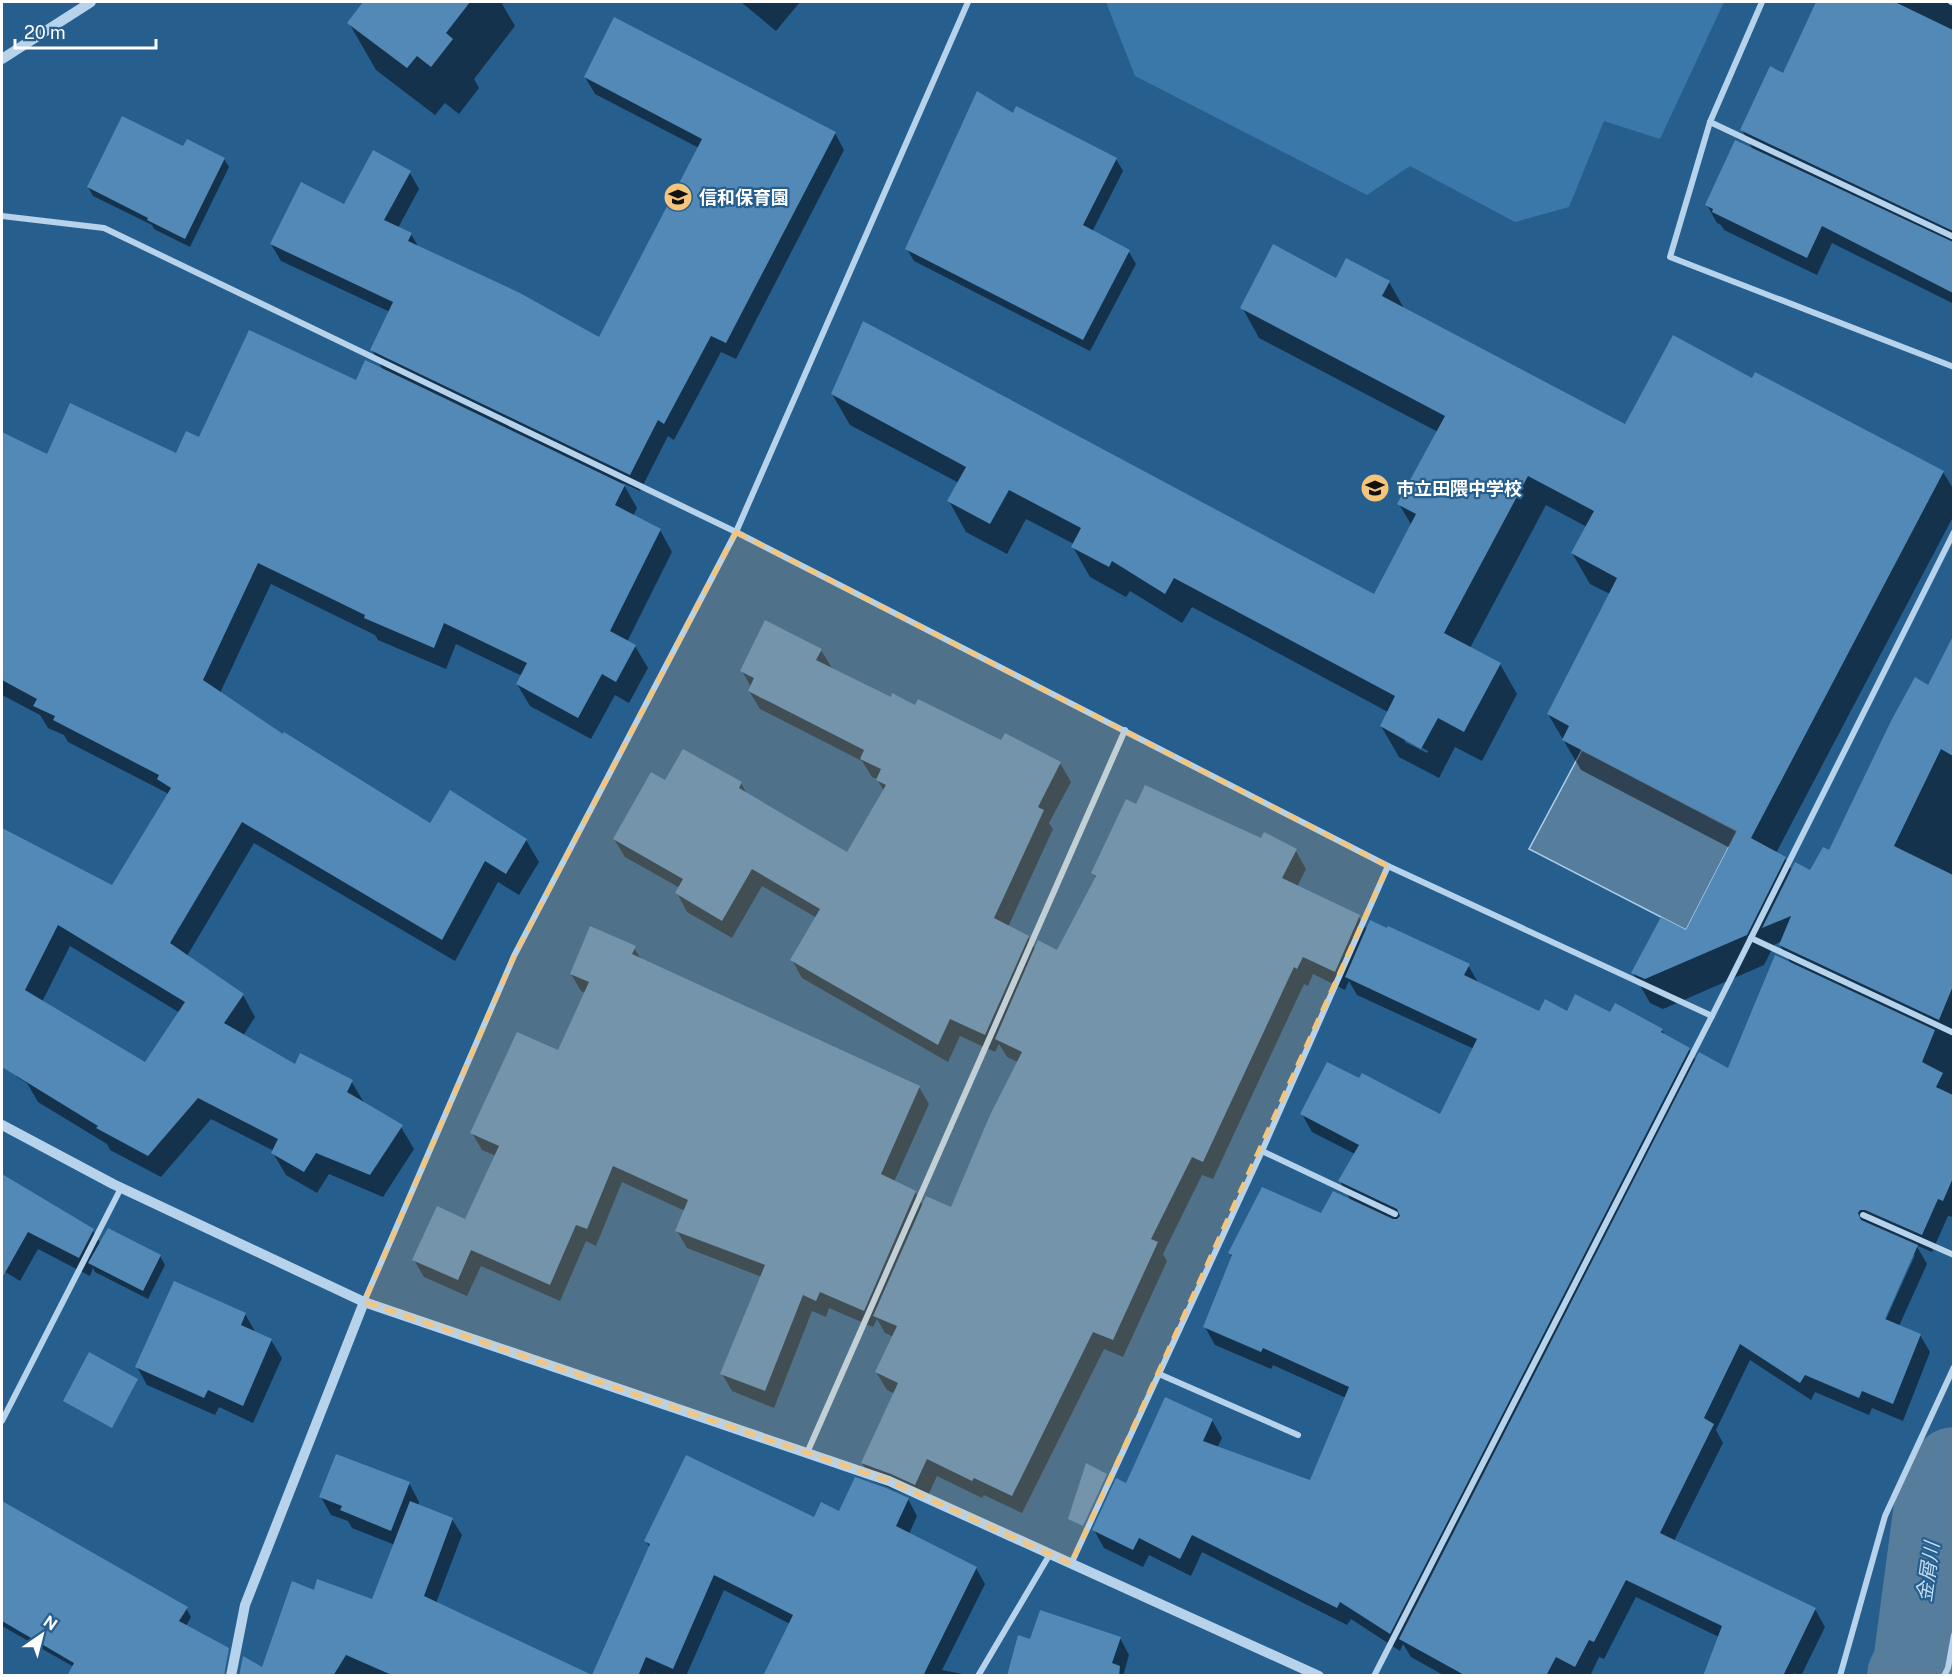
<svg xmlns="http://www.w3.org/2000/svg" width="1955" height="1677" font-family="'Public Sans','Noto Sans JP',sans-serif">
<rect width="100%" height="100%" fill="#265e8e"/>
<polygon fill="#3b78aa" points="1106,2 1724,2 1660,139 1604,121 1569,207 1515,222 1410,166 1367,195 1135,76"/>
<polygon fill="#577d9d" stroke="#abcfeb" stroke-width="1.5" points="1582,750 1737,831 1686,930 1529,849"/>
<g fill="#0007" fill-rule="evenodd">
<polygon points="365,2 501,2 515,26 474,79 479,88 459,114 445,103 435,115 376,70 349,23"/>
<polygon points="741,2 800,2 776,31"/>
<polygon points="1817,2 1954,2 1954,304 1832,243 1817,275 1724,230 1721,225 1717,223 1707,205 1753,150 1742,130 1784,75"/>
<path d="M585,77l250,56 9,17 -108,209 -15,-7 -47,88 -6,-4 -28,55 -17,-8 14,25 -4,8 27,14 12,22 -45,90 8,4 13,22 -19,35 -14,-8 -24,44 -61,-33 -13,-22 5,-8 -66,-32 -10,25 -68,-29 -3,-5 -104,-51 -51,109 63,43 147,89 96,15 13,22 -20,33 -21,-13 -43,79 -201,-118 -67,113 56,39 12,22 -12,19 53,30 55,15 14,23 36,23 13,22 -31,48 -54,-23 -12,19 -31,-18 -13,-22 1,-2 -63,-32 -50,58 -51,-27 -3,-6 -69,-42 -11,-19 -10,-6 -9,-15 -6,-3v-229l111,57 55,-92 -1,-2 -99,-51 -4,-7 -16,-7 -8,-13 -38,-20v-261l46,22 128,-1 23,-16 157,-57 27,-12 -11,-20 18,-38 -109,-51 -10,-17 139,-71 9,16 -21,39 13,6 8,14 181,91 99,-191 -104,-54zM70,946l110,67 -34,51 -104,-62z"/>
<polygon points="1013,115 1116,159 1123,171 1092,232 1129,252 1136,264 1090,351 914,261 907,249"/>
<polygon points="184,148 224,159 229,167 190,247 154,229 152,225 93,196 88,187"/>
<path d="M1336,280l53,2 16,28 220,116 127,-46 191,92 11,18v25l-178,338 9,5 7,13 19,1 19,-20 99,-165 25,-48v578l-6,-1 -16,36 -16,-7 11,19 -28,62 21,9 10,17 -27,69 -31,-13 -3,7 -54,-23 -4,8 -61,-40 -34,70 7,13 -49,98 141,68 10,18 -24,49 -7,-3 -2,3h-88l15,-39 -83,-40 -32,62 -5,-2 -9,19h-20l-4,-2 -1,2h-120l-34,-19 -8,-13 -3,7 -49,-32 -4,6 -145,-73 -11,24 -42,-21 -6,12 -39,-19 -10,-18 33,-45 85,-65 10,18 -5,10 94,34 35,-84 -73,-33 -2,4 -56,-24 -10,-18 28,-68 -3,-6 121,-52 -11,-20 15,-27 -43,-22 -10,-18 139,2 33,-67 -117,-54 -8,-14 -4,9 -32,-16 -5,12 -4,-2 -91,195 -11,-4 -39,79 4,7 -44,96 -19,-8 -82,164 -38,-18 -2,3 -45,-22 -12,26 -52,-21 -11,-18 33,-69 -8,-4 -11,-18 18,-35 -9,-4 -8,-14 -4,8 -44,-19 -3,9 -14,-6 -38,97 -42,-17 -10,-17 40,-97 -75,-29 -10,-17 8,-20 -63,-29 -26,64 -10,-5 -26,60 -79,-35 -14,30 -43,-19 -10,-17 52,-39 30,-65 -14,-6 -10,-17 86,-81 27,-59 -4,-2 -10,-17 63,-26 8,13 277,126 10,17 -35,78 21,10 8,14 29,3 66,-147 -11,-5 -8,-13 -4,8 -35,-16 -12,26 -146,-84 -10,-18 25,-42 -55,-32 -30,52 -45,-26 -10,-19 3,-5 -55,-31 -11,-18 52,-57 75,1 7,13 100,58 36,-63 -7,-12 -5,-2 -10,-16 -102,-52 -11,-18 2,-4 -9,-16 79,-21 11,18 59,31 111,43 4,-7 54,28 11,19 -22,41 4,6 -45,98 20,10 8,13 21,2 39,-73 -3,-6 44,-67 159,45 10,18 -9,18 62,30 8,13 101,35 11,19 61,29 71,1 51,16 3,6 24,13 7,12 33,9 62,-106 -11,-19 2,-4 -8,4 -10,20 -101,44 -13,-6 -17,-30 54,-40 43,-85 -149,-78 -33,-56 62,-120 -20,-10 -18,-31 15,-26 -41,-22 -76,143 30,16 17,30 -35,67 -27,-14 -16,31 -40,-21 -18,-31 7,-14 -196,-105 -10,16 -52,-32 -4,6 -36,-20 -17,-30 1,-3 -48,-25 -19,35 -41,-22 -17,-31 10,-18 -109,-58 -18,-31 543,202 37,-70 -13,-22 39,-72 -179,-94 -17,-31zM1405,738l23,13 -1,2 -22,-11zM1912,1255h3l-32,71 -3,-1z"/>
<polygon points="2,1176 93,1231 101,1244 160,1256 165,1265 148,1299 95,1272 93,1268 90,1276 38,1249 20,1281 2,1270"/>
<polygon points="245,1314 256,1333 271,1340 282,1358 253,1423 219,1407 215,1415 147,1385 137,1367"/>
<polygon points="409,1483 419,1502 418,1505 452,1519 462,1535 436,1603 574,1676 260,1676 315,1592 373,1601 395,1545 352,1528 348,1521 331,1515 321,1497"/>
<polygon points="908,1499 917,1516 909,1534 976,1568 985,1584 942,1670 973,1676 765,1676 790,1624 724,1590 686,1676 661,1676 655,1673 654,1676 593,1676 650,1548 646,1541 814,1519"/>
<polygon points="2,1503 186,1608 191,1617 186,1626 74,1667 2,1626"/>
<polygon points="1120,1638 1129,1655 1123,1676 1008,1676 1031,1641"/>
</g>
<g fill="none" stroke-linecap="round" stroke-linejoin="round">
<polyline stroke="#577d9d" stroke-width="86" points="1910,1676 1916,1664 1937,1506 1954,1470"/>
</g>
<g fill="#5389b6" fill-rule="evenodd">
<polygon points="363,2 470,2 446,33 453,39 431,67 417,56 407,68 347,23"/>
<polygon points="1816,2 1895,2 1953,30 1953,231 1740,130 1770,66 1783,73"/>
<polygon points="614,17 836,132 726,343 711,336 664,424 658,420 630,475 370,350 393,302 270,244 301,182 344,204 373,150 411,171 384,220 412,233 408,241 520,293 599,337 702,139 584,77"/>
<polygon points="977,91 1013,113 1016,106 1117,158 1083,225 1130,250 1083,340 905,249"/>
<polygon points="122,116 183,146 187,139 225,158 185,239 147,220 148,218 87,187"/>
<polygon points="1735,140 1953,242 1953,293 1822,226 1807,258 1712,212 1713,209 1705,205"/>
<polygon points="1273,244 1336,278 1346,258 1390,281 1382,296 1625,424 1673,335 1752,378 1755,372 1944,471 1751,838 1786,857 1747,935 1645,979 1631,973 1661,917 1686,930 1737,831 1562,740 1569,726 1547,714 1617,578 1571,553 1594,511 1528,476 1444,633 1501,663 1464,732 1438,718 1421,749 1380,726 1395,696 1174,578 1165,594 1112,561 1109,567 1071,547 1081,528 1009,490 990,524 947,501 966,467 831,394 863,321 1374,594 1416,514 1397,504 1445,416 1240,308"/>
<path d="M249,330l107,50 9,-20 260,125 -10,20 46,24 -51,102 26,14 -20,37 -14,-8 -24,44 -62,-34 11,-21 -83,-40 -10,25 -70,-30 1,-3 -107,-52 -55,117 80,54 1,-2 146,91 20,-33 77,49 -21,35 -21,-13 -43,79 -200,-118 -72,121 74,51 -20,29 71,41 5,-11 53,27 -6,12 56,33 -33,50 -54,-22 -12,19 -33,-19 7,-14 -80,-41 -50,58 -52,-28 2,-2 -96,-59v-239l110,57 59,-97 -14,-9 2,-4 -106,-55 2,-4 -22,-10 4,-7 -35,-19v-248l45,22 23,-51 106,50 10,-22 13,6zM58,925l127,77 -40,60 -120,-72z"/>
<polygon points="765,620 822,649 816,660 891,697 892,693 915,705 918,699 1001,740 1005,733 1061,762 1038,807 1044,810 994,918 1029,936 985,1035 950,1019 938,1045 790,960 820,909 752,869 722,921 675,893 683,879 613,839 651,772 665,780 683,749 742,782 739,788 847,852 886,785 876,780 881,769 860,759 864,750 748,691 754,678 740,671"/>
<polygon points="1953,636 1953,756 1941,749 1894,846 1953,875 1953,986 1939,1020 1779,945 1791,916 1762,928 1795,862 1810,870 1823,847 1829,850 1891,721 1915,677 1928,685"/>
<polygon points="1145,785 1261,838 1264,832 1297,849 1282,878 1360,915 1335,972 1303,957 1297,969 1294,967 1203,1162 1192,1157 1151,1239 1158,1242 1113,1340 1093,1332 1012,1496 974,1478 972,1481 927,1459 915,1485 891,1474 861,1463 898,1383 875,1372 897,1326 873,1316 926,1196 951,1207 990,1115 1022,1052 995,1039 1038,940 1057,950 1096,876 1091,873 1126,799 1136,804"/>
<polygon points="1370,920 1387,928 1388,926 1470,964 1464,975 1539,1011 1545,999 1567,1011 1575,994 1610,1012 1615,1003 1663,1029 1661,1032 1690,1048 1390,1634 1340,1602 1337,1608 1192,1535 1180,1559 1139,1538 1133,1550 1092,1530 1116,1478 1126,1483 1165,1397 1213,1419 1203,1441 1310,1480 1349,1387 1263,1348 1261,1352 1203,1327 1232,1255 1228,1253 1262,1187 1321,1213 1333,1191 1393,1219 1397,1219 1400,1216 1397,1209 1338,1181 1359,1145 1300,1114 1327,1062 1359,1078 1362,1073 1440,1114 1477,1039 1345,977"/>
<polygon points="590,926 636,946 632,954 920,1086 881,1174 916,1191 864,1311 820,1292 816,1301 803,1295 765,1391 720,1374 765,1265 675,1231 688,1200 613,1166 587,1229 576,1225 550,1285 471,1250 458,1280 412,1260 437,1206 465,1219 499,1146 470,1133 517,1032 558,1050 589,982 570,974"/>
<polygon points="1775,955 1935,1030 1922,1062 1943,1073 1936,1087 1953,1095 1953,1178 1943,1201 1938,1199 1922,1235 1865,1210 1860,1210 1858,1213 1861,1220 1918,1245 1885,1319 1921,1334 1893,1404 1862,1391 1859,1398 1805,1375 1800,1383 1740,1344 1704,1418 1714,1424 1660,1533 1816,1608 1783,1676 1703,1676 1722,1626 1626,1580 1594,1642 1589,1640 1575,1667 1556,1657 1546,1676 1466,1676 1399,1639 1699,1052 1728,1068"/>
<polygon points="2,1174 94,1229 79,1258 28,1232 2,1278"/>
<polygon points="108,1228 161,1255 143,1291 88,1263"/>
<polygon points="174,1281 246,1313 241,1325 272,1339 243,1406 208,1390 204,1398 135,1367"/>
<polygon points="89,1352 138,1379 112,1428 63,1401"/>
<polygon points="336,1454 410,1482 391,1531 340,1510 342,1506 319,1497"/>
<polygon points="686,1455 814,1517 821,1502 839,1511 855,1477 886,1488 909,1498 896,1526 977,1567 923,1676 763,1676 793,1615 714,1575 673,1669 646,1657 638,1676 394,1676 346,1655 333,1676 239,1676 243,1656 262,1667 292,1581 314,1590 317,1579 372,1599 410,1501 453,1518 424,1596 592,1675 650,1544 644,1541"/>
<polygon points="1086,1463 1107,1474 1083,1526 1068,1519"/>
<polygon points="2,1501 188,1607 179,1621 229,1648 224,1676 67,1676 74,1663 2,1621"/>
<polygon points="1040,1610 1121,1637 1112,1663 1120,1666 1119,1676 1007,1676 1018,1635 1030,1639"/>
</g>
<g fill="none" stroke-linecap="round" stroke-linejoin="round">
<g stroke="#b6d3eb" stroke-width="6">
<polyline points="1762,2 1710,122 1670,257 1954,367"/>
<polyline points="1951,2 1954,3"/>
<polyline points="1710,122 1954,237"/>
<polyline points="2,216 104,228 736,532 1388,866 1712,1016"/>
<polyline points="1751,938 1954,1033"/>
<polyline points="1262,1151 1395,1214"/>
<polyline points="1863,1215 1954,1255"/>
<polyline points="364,1302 514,956 736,532 968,2"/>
<polyline points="1159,1374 1298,1435"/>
<polyline points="2,1421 121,1188"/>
<polyline points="807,1453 1125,730"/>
<polyline points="1071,1564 1262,1151 1388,866"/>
<polyline points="978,1676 1050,1554"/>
<polyline points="1374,1676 1712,1016 1954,532"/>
<polyline points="1840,1676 1885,1516 1954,1367"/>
<polyline points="1944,1676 1948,1668 1954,1635"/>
</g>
<g stroke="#b6d3eb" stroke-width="10">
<polyline points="2,59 91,2"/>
<polyline points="2,1125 113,1184 364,1302 889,1481 1319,1676"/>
<polyline points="231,1676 245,1605 364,1302"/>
</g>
</g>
<path fill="#f4c57b" fill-opacity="0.2" stroke="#f4c57b" stroke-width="4.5" stroke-dasharray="12 8" stroke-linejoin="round" d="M736,532l652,334 -317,698 -182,-83 -525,-179 150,-346z"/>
<defs>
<g id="school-disc" transform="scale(1.5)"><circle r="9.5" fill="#f4c57b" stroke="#265e8e"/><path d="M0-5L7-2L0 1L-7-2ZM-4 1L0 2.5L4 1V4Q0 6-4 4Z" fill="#111"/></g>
</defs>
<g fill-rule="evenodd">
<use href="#school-disc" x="678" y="197"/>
<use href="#school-disc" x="1375" y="488"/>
</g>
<g text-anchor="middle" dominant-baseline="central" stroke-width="4.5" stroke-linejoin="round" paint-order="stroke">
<g font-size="18" font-weight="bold" fill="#fff" stroke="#265e8e" text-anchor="start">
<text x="699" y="197">信和保育園</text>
<text x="1396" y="488">市立田隈中学校</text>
</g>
<g font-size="20" font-style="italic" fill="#c2ddf2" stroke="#265e8e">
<text transform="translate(1928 1572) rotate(-82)">金屑川</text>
</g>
</g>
<rect width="1955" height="1677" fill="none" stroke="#ffffff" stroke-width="6"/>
<g transform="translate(42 1635) rotate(35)" stroke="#265e8e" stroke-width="4.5" paint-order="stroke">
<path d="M0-4.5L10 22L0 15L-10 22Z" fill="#ffffff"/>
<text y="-9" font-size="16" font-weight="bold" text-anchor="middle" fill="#ffffff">N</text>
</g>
<path d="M15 39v9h141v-9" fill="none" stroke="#ffffff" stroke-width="3"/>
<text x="24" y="39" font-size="18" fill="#ffffff" stroke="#265e8e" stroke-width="4.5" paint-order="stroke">20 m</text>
</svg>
